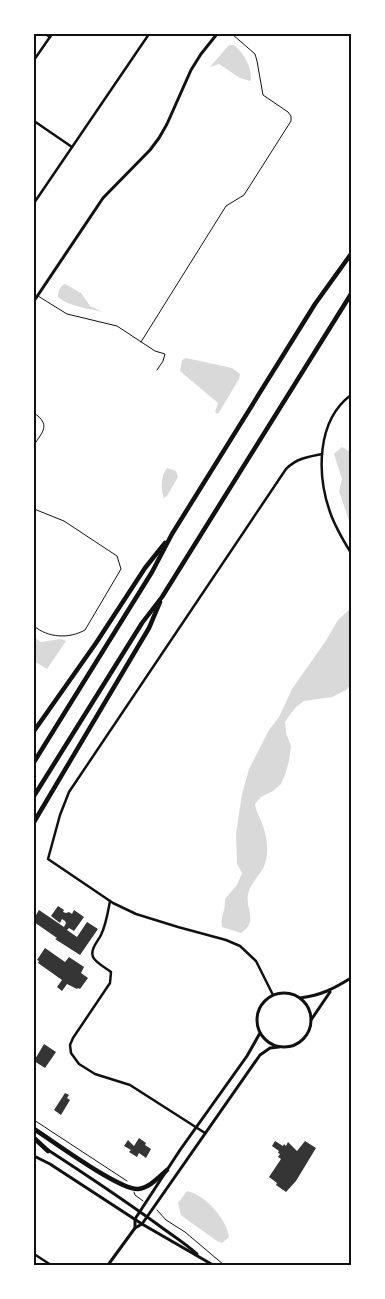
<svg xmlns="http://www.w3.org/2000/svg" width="385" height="1299" font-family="Helvetica,sans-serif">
<rect width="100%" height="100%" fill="#fff"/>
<g fill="#d9d9d9">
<path d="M229,45h5c11,10 17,20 17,35l-1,1 -10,-3 -21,-14 -9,3z"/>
<path d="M65,284l16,9 9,13 13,6c-15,-4 -34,-5 -45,-15 0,-6 2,-11 7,-13z"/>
<polygon points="186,358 232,368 240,374 239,379 218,414 215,412 218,403 180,371 182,360"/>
<polygon points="342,447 351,452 351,527 339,491 342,479 334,454"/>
<path d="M167,468l9,3 2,6 -11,19 -3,2c-4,-9 -3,-23 3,-30z"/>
<path d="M351,608v76l-5,6 -14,7 -28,4 -8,6 -7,9 -4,6 1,11 5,13 -2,15 -4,14 -4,9 -8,7 -12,6 -6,7c1,9 6,14 8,22 4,10 6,27 2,38 -4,11 -15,19 -17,30 -3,15 11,27 -7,39l-19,-6c-2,-8 4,-18 3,-28l12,-14 5,-12 -5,-9 -1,-30 6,-40 7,-25 20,-39 10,-13 13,-28 33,-47 13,-22z"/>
<polygon points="34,637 41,642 61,639 66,641 47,669 34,661"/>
<path d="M187,1191c18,4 39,27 42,46l-7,6 -5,-2 -31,-22 -5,-4 -3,-12z"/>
</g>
<g fill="#353535">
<polygon points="58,906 64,910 63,912 66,913 69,912 72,914 74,910 84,917 74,931 69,928 67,930 77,937 87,922 98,929 80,955 55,939 57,938 34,922 34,913 36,915 39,910 64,927 66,923 65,921 62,919 60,923 51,916"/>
<polygon points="45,948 65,962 69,957 84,967 81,973 88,978 80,989 78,988 77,989 67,984 62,991 57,987 62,980 38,963 39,961 37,960"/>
<polygon points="44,1044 56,1052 45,1068 34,1061"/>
<polygon points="65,1093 69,1095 67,1098 70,1100 61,1115 54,1110"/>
<polygon points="139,1138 146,1143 145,1145 151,1149 146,1158 139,1153 137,1157 129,1152 131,1150 124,1146 128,1140 134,1146"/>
<polygon points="275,1141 283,1146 284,1144 286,1146 288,1142 297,1151 305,1141 316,1148 296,1181 286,1192 276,1185 277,1183 269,1177 281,1159 278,1157 280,1154 278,1153 279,1151 272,1146"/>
</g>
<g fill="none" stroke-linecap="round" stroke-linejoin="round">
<g stroke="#111" stroke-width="1">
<polyline points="34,1120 127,1181"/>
<polyline points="134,1192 135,1195 143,1201"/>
<polyline points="157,1210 166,1220 185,1232 224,1265"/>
</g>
<g stroke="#111" stroke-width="1">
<polyline points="38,296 67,314 117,326 155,351 165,354 163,361 157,370"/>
<polyline points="141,342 226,206 244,195 291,121 291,116 288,112 263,95 257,61 255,54 232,34"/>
<path d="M34,413c17,12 9,18 0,32"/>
<path d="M34,509l30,12 53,35 4,13 -36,61c-16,9 -37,8 -51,-4"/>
</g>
<g stroke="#111" stroke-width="2.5">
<polyline points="45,34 50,37"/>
<polyline points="34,60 52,34"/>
<polyline points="34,121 72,147"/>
<polyline points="34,203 149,34"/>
<path d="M351,395c-35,26 -34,80 -21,117 5,15 13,28 21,41"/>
<path d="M110,901c-2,11 -4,24 -9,34 -3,6 -11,14 -8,22 3,6 13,11 18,15l-1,11 -37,55 -3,7 1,8 8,11 16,10 35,11 75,48"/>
<path d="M273,995l-17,-34 -16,-15 -14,-6 -48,-13 -42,-13 -23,-11 -65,-44 12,-44 9,-23 217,-323c11,-11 22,-12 36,-15"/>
<polyline points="34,1254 51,1265"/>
</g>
<g stroke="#111" stroke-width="3">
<polyline points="34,301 103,198 150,150 159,138 167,124 191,70 201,54 217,34"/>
<circle cx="284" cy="1020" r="27"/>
<path d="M300,998c22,-3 33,-9 51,-20"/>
<polyline points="311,1020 330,992"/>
<polyline points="135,1228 142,1224 260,1055 270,1048 279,1047"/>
<polyline points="108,1265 135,1228 135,1219 180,1150 247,1056 260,1033"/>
</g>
<g stroke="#111" stroke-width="3">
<path d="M48,1150c37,24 73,48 109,74 13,10 27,18 40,30"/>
<polyline points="34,1156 50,1164 142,1224 213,1265"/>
</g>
<g stroke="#111" stroke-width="4.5">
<polyline points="34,731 96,643 145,568 165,543"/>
<polyline points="34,762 152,572 172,534 315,304 351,254"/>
<polyline points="34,796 142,623 162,597 351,294"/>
<polyline points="34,822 149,628 160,602"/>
<path d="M34,1129c19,12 85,61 104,60 11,-1 21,-12 29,-19"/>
<polyline points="34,1138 48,1151"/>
</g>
</g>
<rect width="385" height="1299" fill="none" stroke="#ffffff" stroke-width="70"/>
<rect x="35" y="35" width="315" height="1229" fill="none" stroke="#111" stroke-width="2"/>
</svg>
